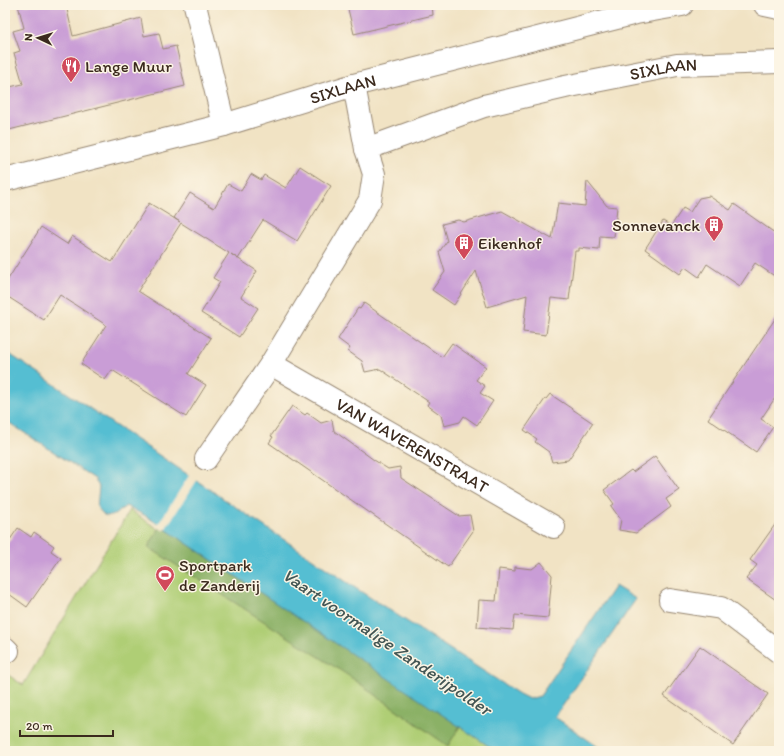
<svg xmlns="http://www.w3.org/2000/svg" width="784" height="756" font-family="Itim,sans-serif">
<rect width="100%" height="100%" fill="#fcf5e5"/>
<filter id="ink" filterUnits="userSpaceOnUse"><feTurbulence type="fractalNoise" baseFrequency=".025" numOctaves="2"/><feDisplacementMap in="SourceGraphic" scale="8" xChannelSelector="R" yChannelSelector="G"/><feConvolveMatrix kernelMatrix="1 2 1 2 8 2 1 2 1" color-interpolation-filters="sRGB"/></filter>
<filter id="wash" filterUnits="userSpaceOnUse"><feTurbulence type="fractalNoise" baseFrequency=".012" numOctaves="4" result="noise"/><feDisplacementMap in="SourceGraphic" scale="16" xChannelSelector="R" yChannelSelector="G"/><feGaussianBlur stdDeviation="0.9" result="paint"/><feColorMatrix in="noise" values="0 0 0 0 0 0 0 0 0 0 0 0 0 0 0 0 0 1.4 0 .05"/><feComposite in="paint" operator="in"/></filter>
<g filter="url(#wash)">
<rect width="100%" height="100%" fill="#f1e3c4"/>
<polygon fill="#afce75" stroke="#757c4a" points="130,510 456,732 460,726 496,751 5,751 5,673 23,685"/>
<polygon fill="#8bb166" stroke="#636e42" points="161,526 460,726 448,746 349,676 148,547"/>
<polygon fill="#55bed2" stroke="#487478" points="5,351 357,589 519,694 529,699 540,696 615,586 636,599 555,717 604,751 496,751 146,516 126,506 114,515 105,516 97,507 99,487 95,479 5,420"/>
<polygon fill="#f1e3c4" points="190,474 198,479 164,531 157,526"/>
<g id="blocks">
<g fill="#c99dd6">
<polygon points="18,5 66,5 73,36 141,18 144,36 159,33 163,49 176,46 185,86 5,131 5,88 23,84 14,53 20,51 13,31 24,28"/>
<polygon points="347,5 432,5 433,15 354,34"/>
<polygon points="300,166 331,186 297,241 263,220 238,259 231,254 257,271 241,297 258,308 239,337 201,313 220,282 213,278 229,253 181,223 138,291 211,338 188,374 206,385 186,417 112,370 105,380 81,364 106,325 60,295 44,320 5,295 5,284 41,227 67,244 72,236 112,262 149,203 180,222 174,218 190,193 214,208 228,184 241,191 251,174 261,180 264,175 286,188"/>
<polygon points="587,181 607,206 617,207 614,237 600,236 599,250 579,248 579,251 575,251 569,300 551,298 546,335 523,332 527,295 487,307 476,271 454,305 432,290 445,272 439,252 447,241 442,224 458,220 464,222 502,211 552,239 558,203 585,206"/>
<polygon points="709,196 730,210 734,204 779,236 779,279 755,263 740,286 707,264 699,277 685,267 680,274 645,249 663,221 671,226 683,208 690,212 699,198"/>
<polygon points="364,303 442,357 452,343 486,367 476,380 485,386 480,393 493,401 477,425 464,416 460,422 444,426 441,415 427,405 429,402 380,369 365,372 362,361 348,351 350,348 338,339 358,308 360,309"/>
<polygon points="779,313 779,392 761,419 773,427 756,452 708,419"/>
<polygon points="550,394 593,423 568,460 552,462 549,452 535,442 537,439 524,430 545,399 546,399"/>
<polygon points="292,406 305,415 307,413 321,423 332,420 334,431 374,460 388,469 400,467 401,478 459,516 470,515 473,531 448,567 269,443 273,437 271,436"/>
<polygon points="655,456 679,490 666,499 671,507 636,533 619,530 621,520 611,506 614,504 604,490 631,470 633,472"/>
<polygon points="779,519 779,602 746,579 757,565 750,560"/>
<polygon points="18,528 31,537 34,532 54,546 51,551 61,558 27,607 5,591 5,547"/>
<polygon points="541,562 552,575 548,618 515,615 513,630 477,627 479,600 496,601 499,569 515,571 515,567 532,569"/>
<polygon points="700,646 768,694 733,745 664,696"/>
</g>
</g>
</g>
<g filter="url(#ink)">
<use href="#blocks" fill-opacity="0" stroke="#968671" stroke-width="1"/>
<g fill="none" stroke-linecap="round" stroke-linejoin="round">
<g stroke="#968671" stroke-width="24">
<g id="street">
<polyline points="195,5 224,125"/>
<path id="s1" d="M366,149l118,-43 81,-19 112,-22 102,-3"/>
<path id="s2" d="M271,364l283,163"/>
<polyline points="206,459 271,364 370,200 374,174 366,149 354,85"/>
<polyline points="670,600 721,608 779,652"/>
<polyline points="5,648 8,651"/>
</g>
</g>
<g stroke="#968671" stroke-width="24">
<g id="secondary">
<polyline points="765,5 779,8"/>
<path id="s3" d="M5,180l219,-55 130,-40 282,-72 46,-8"/>
</g>
</g>
<use href="#street" stroke="#fff" stroke-width="22"/>
<use href="#secondary" stroke="#fff" stroke-width="22"/>
</g>
</g>
<defs>
<g id="restaurant-pin" transform="scale(1)"><path d="M0 17L-7.5 6A9.5 9.5 0 1 1 7.5 6Z" fill="#d1495b" stroke="#fcf5e5"/><path d="M-5-6h1v4h1v-4h1v4h1v-4h1v5L-1.5 .5V6h-2V.5L-5-1ZM5-6V6H3V1.5H1.5Q1.5-4 5-6Z" fill="#fff"/></g>
<g id="building-pin" transform="scale(1)"><path d="M0 17L-7.5 6A9.5 9.5 0 1 1 7.5 6Z" fill="#d1495b" stroke="#fcf5e5"/><path d="M-4-6H4V6H1V3H-1V6H-4ZM-2.5-4.3h1.7v1.8h-1.7ZM.8-4.3h1.7v1.8H.8ZM-2.5-1h1.7V.8h-1.7ZM.8-1h1.7V.8H.8Z" fill="#fff"/></g>
<g id="stadium-pin" transform="scale(1)"><path d="M0 17L-7.5 6A9.5 9.5 0 1 1 7.5 6Z" fill="#d1495b" stroke="#fcf5e5"/><path d="M0-5a6.5 5 0 1 0 0 10a6.5 5 0 1 0 0-10ZM-3.5-1.8h7v3.6h-7Z" fill="#fff"/></g>
</defs>
<g fill-rule="evenodd">
<use href="#restaurant-pin" x="71" y="66"/>
<use href="#building-pin" x="714" y="225"/>
<use href="#building-pin" x="464" y="243"/>
<use href="#stadium-pin" x="165" y="575"/>
</g>
<g text-anchor="middle" dominant-baseline="central" stroke-width="3" stroke-linejoin="round" paint-order="stroke">
<g font-size="17" fill="#3b2a1e" stroke="#fcf5e5" text-anchor="start">
<text x="85" y="66">Lange Muur</text>
<text x="700" y="225" text-anchor="end">Sonnevanck</text>
<text x="478" y="243">Eikenhof</text>
<text x="179" y="565">Sportpark<tspan x="179" dy="20">de Zanderij</tspan></text>
</g>
<g font-size="17" fill="#3b2a1e" stroke="#fcf5e5">
<text stroke="none"><textPath href="#s1" startOffset="309">SIXLAAN</textPath></text>
<text stroke="none"><textPath href="#s3" startOffset="350">SIXLAAN</textPath></text>
<text stroke="none"><textPath href="#s2" startOffset="163">VAN WAVERENSTRAAT</textPath></text>
</g>
<g font-size="18" font-style="italic" fill="#435654" stroke="#fcf5e5">
<text transform="translate(387 642) rotate(34)">Vaart voormalige Zanderijpolder</text>
</g>
</g>
<rect width="784" height="756" fill="none" stroke="#fcf5e5" stroke-width="20"/>
<g transform="translate(38 38) rotate(274)" stroke="#fcf5e5" stroke-width="3" paint-order="stroke">
<path d="M0-3L7 15L0 10L-7 15Z" fill="#3b2a1e"/>
<text y="-6" font-size="11" font-weight="bold" text-anchor="middle" fill="#3b2a1e">N</text>
</g>
<path d="M20 730v6h93v-6" fill="none" stroke="#3b2a1e" stroke-width="2"/>
<text x="26" y="730" font-size="12" fill="#3b2a1e" stroke="#fcf5e5" stroke-width="3" paint-order="stroke">20 m</text>
</svg>
